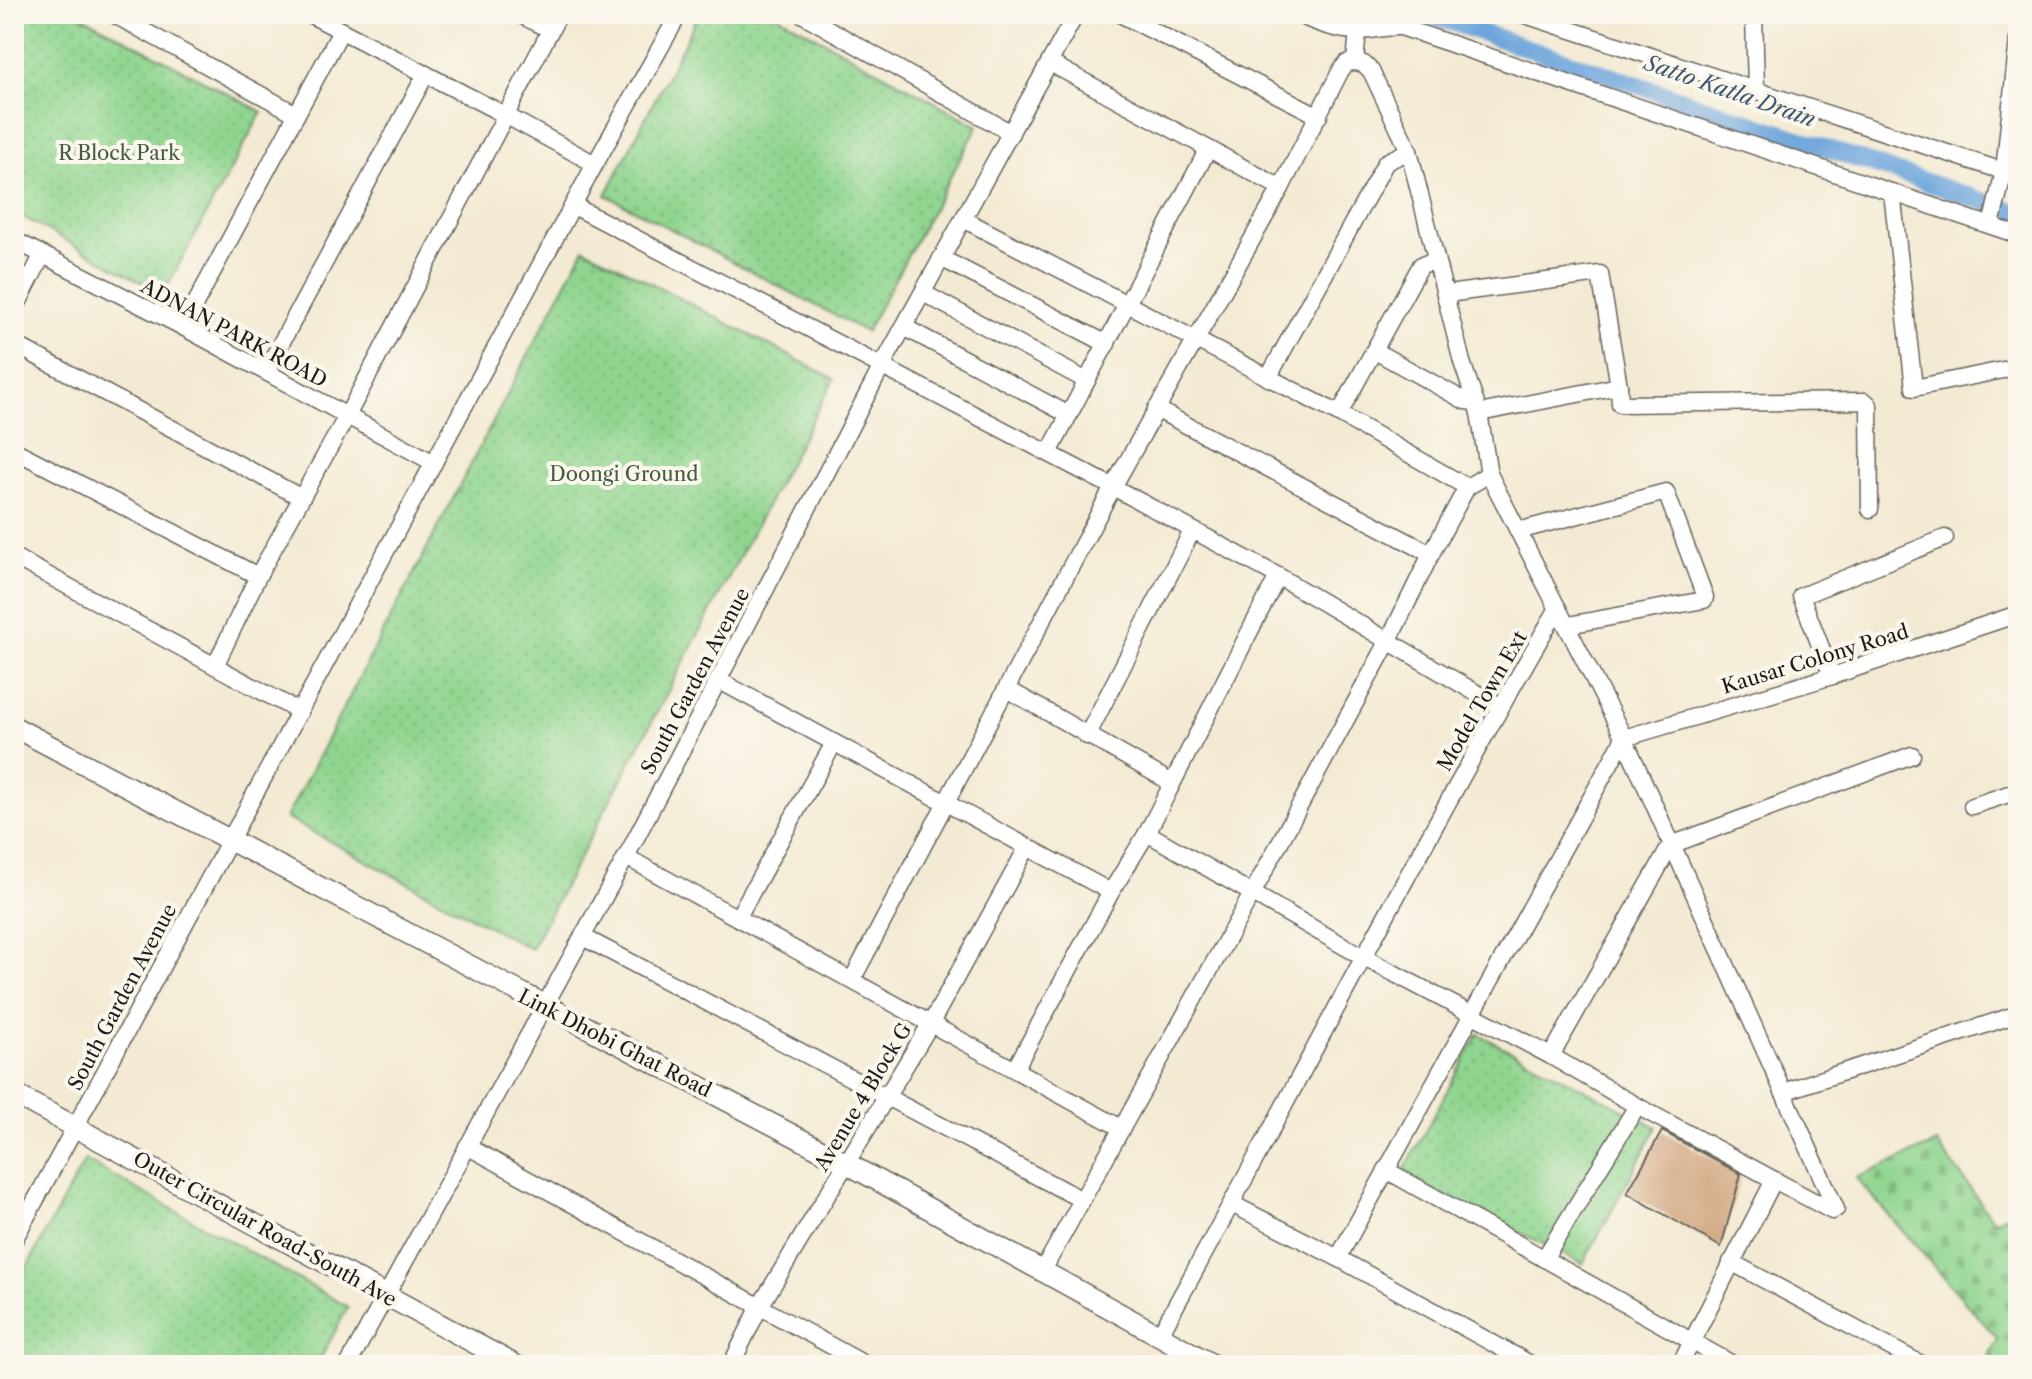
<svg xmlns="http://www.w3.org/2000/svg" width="2032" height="1379" font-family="'Libre Caslon Text',serif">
<defs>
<pattern id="cemetery-stones" width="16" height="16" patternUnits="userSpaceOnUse" patternTransform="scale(2)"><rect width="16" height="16" fill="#8fd58f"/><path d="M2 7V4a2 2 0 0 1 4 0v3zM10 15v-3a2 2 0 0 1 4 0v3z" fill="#7bb67b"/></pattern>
<pattern id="park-dots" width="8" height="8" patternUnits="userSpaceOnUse" patternTransform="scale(2)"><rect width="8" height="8" fill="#8fd58f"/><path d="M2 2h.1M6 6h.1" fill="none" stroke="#7bb67b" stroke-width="1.8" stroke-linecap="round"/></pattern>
</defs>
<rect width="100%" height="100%" fill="#fbf7ec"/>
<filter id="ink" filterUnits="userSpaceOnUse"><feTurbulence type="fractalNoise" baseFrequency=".0125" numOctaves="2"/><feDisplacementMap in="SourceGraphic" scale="16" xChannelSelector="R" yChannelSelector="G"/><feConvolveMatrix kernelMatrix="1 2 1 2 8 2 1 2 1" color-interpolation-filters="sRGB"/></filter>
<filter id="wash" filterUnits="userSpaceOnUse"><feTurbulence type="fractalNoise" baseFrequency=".006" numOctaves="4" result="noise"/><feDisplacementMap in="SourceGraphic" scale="32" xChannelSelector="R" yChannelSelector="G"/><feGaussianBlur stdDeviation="1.8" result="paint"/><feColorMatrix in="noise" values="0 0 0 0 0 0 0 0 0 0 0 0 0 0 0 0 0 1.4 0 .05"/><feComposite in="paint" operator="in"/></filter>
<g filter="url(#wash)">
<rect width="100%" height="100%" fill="#f3ead3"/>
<polygon fill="url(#cemetery-stones)" stroke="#567856" stroke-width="2" points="1937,1143 1994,1221 2018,1210 2018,1365 1983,1365 1998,1339 1856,1178"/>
<g fill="url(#park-dots)" stroke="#567856" stroke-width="2">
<polygon points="14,14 78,14 262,112 163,294 14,212"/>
<polygon points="699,14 775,14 978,126 866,332 606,195"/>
<polygon points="584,248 834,379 531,949 286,818"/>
<polygon points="1478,1034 1657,1127 1583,1264 1402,1174"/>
<polygon points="85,1160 348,1307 317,1365 14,1365 14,1291"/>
</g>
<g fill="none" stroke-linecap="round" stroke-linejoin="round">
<polyline stroke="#6da5dc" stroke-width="18" points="1427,14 2018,213"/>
</g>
<g id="blocks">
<polygon fill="#d4ac88" points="1662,1131 1741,1174 1721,1247 1627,1193"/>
</g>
</g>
<g filter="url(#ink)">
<use href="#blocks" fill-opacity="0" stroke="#67645c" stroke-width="2"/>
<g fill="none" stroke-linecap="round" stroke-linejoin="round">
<g stroke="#67645c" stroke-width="19">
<g id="minor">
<polyline points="113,14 296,114"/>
<polyline points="309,14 505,115 595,164"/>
<polyline points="519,14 551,30"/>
<polyline points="802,14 1011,133"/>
<polyline points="1120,14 1319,116"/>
<path d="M1296,14c20,8 40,17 61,17 16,0 29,-5 44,-4l617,208"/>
<polyline points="1522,14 2018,176"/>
<polyline points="1754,14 1756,90"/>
<polyline points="1050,63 1281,188"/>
<polyline points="1892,192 1914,388 2018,367"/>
<polyline points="574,206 1113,487 1278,576 1500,707"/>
<polyline points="963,219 1339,414 1467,487"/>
<polyline points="1991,225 2004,171 2018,39"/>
<polyline points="14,240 183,327 434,463"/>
<polyline points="941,258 1107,344"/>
<polyline points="923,293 1087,381"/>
<polyline points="1447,294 1600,274 1619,386"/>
<polyline points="14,311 42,256"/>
<polyline points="183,327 341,31"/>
<polyline points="904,327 1069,415"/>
<polyline points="14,344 300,497"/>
<polyline points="1375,351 1465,401 1475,402"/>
<polyline points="266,371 426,74"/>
<polyline points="1268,378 1386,162 1409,151"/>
<polyline points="1156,409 1431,554"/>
<polyline points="1479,413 1619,386 1620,404 1865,401 1869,405 1870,509"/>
<polyline points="1339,414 1421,265 1436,261"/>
<polyline points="14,450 258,576"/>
<polyline points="1049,453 1208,149"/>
<polyline points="1518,531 1666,492 1705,597 1704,600 1568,625"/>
<polyline points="14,557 300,712"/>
<polyline points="215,666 258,576 347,416 559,14"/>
<polyline points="1832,676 1801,596 1945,538"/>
<polyline points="718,680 1111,892"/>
<polyline points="1007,689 1172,783"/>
<polyline points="1087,736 1192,531"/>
<polyline points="1972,806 2018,791"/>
<polyline points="1147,833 1363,957 1551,1056 1637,1106 1832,1211 1836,1209 1624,738 1489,474 1479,413 1462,362 1409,151 1371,71 1364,64 1355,62"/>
<polyline points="626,857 1121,1128"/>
<polyline points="738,917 834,743"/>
<polyline points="583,937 1082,1200"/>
<polyline points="852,980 1113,487 1281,188 1341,70 1347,63 1355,62 1358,31"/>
<polyline points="1551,1056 1671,845 1912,755"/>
<polyline points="1015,1069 1111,892 1147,833 1278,576"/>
<polyline points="1783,1092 2018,1014"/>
<polyline points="467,1146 866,1365"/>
<polyline points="1386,1170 1734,1365"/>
<polyline points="1232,1204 1338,1258 1532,1365"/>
<polyline points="14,1240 595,164 679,14"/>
<polyline points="1338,1258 1624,738 1832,676 2018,614"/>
<polyline points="1544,1259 1637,1106"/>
<polyline points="1731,1262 1923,1365"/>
<polyline points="1042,1272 1252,894 1389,640 1431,554 1467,487 1489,474"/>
<path d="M1159,1336c134,-242 259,-489 399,-728"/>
<polyline points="348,1365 626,857 881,368 1076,14"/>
<polyline points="731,1365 759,1308 931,1023 1027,848"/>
<polyline points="1680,1365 1774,1180"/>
</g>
</g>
<g stroke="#67645c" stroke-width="23">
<g id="tertiary">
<polyline points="14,727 846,1163 1213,1365"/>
<polyline points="14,1094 515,1365"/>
</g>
</g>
<use href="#minor" stroke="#fff" stroke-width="16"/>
<use href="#tertiary" stroke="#fff" stroke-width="20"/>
</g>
</g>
<g text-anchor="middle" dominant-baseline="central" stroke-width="8" stroke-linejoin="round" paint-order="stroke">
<g font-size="20" fill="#445d44" stroke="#fbf7ec">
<text x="119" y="153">R Block Park</text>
<text x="624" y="474">Doongi Ground</text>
</g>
<g font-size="20" fill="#1c1c1c" stroke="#fbf7ec">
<text transform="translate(234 333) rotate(28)">ADNAN PARK ROAD</text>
<text transform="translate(1815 659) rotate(-17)">Kausar Colony Road</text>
<text transform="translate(695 681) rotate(-62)">South Garden Avenue</text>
<text transform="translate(1482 701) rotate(-60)">Model Town Ext</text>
<text transform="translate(122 997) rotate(-62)">South Garden Avenue</text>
<text transform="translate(615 1043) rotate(27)">Link Dhobi Ghat Road</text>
<text transform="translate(863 1097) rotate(-59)">Avenue 4 Block G</text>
<text transform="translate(265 1229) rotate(29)">Outer Circular Road-South Ave</text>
</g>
<g font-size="22" font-style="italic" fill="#405a72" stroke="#fbf7ec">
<text transform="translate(1730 91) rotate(19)">Satto Katla Drain</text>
</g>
</g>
<rect width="2032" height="1379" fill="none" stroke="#fbf7ec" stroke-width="48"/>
</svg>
